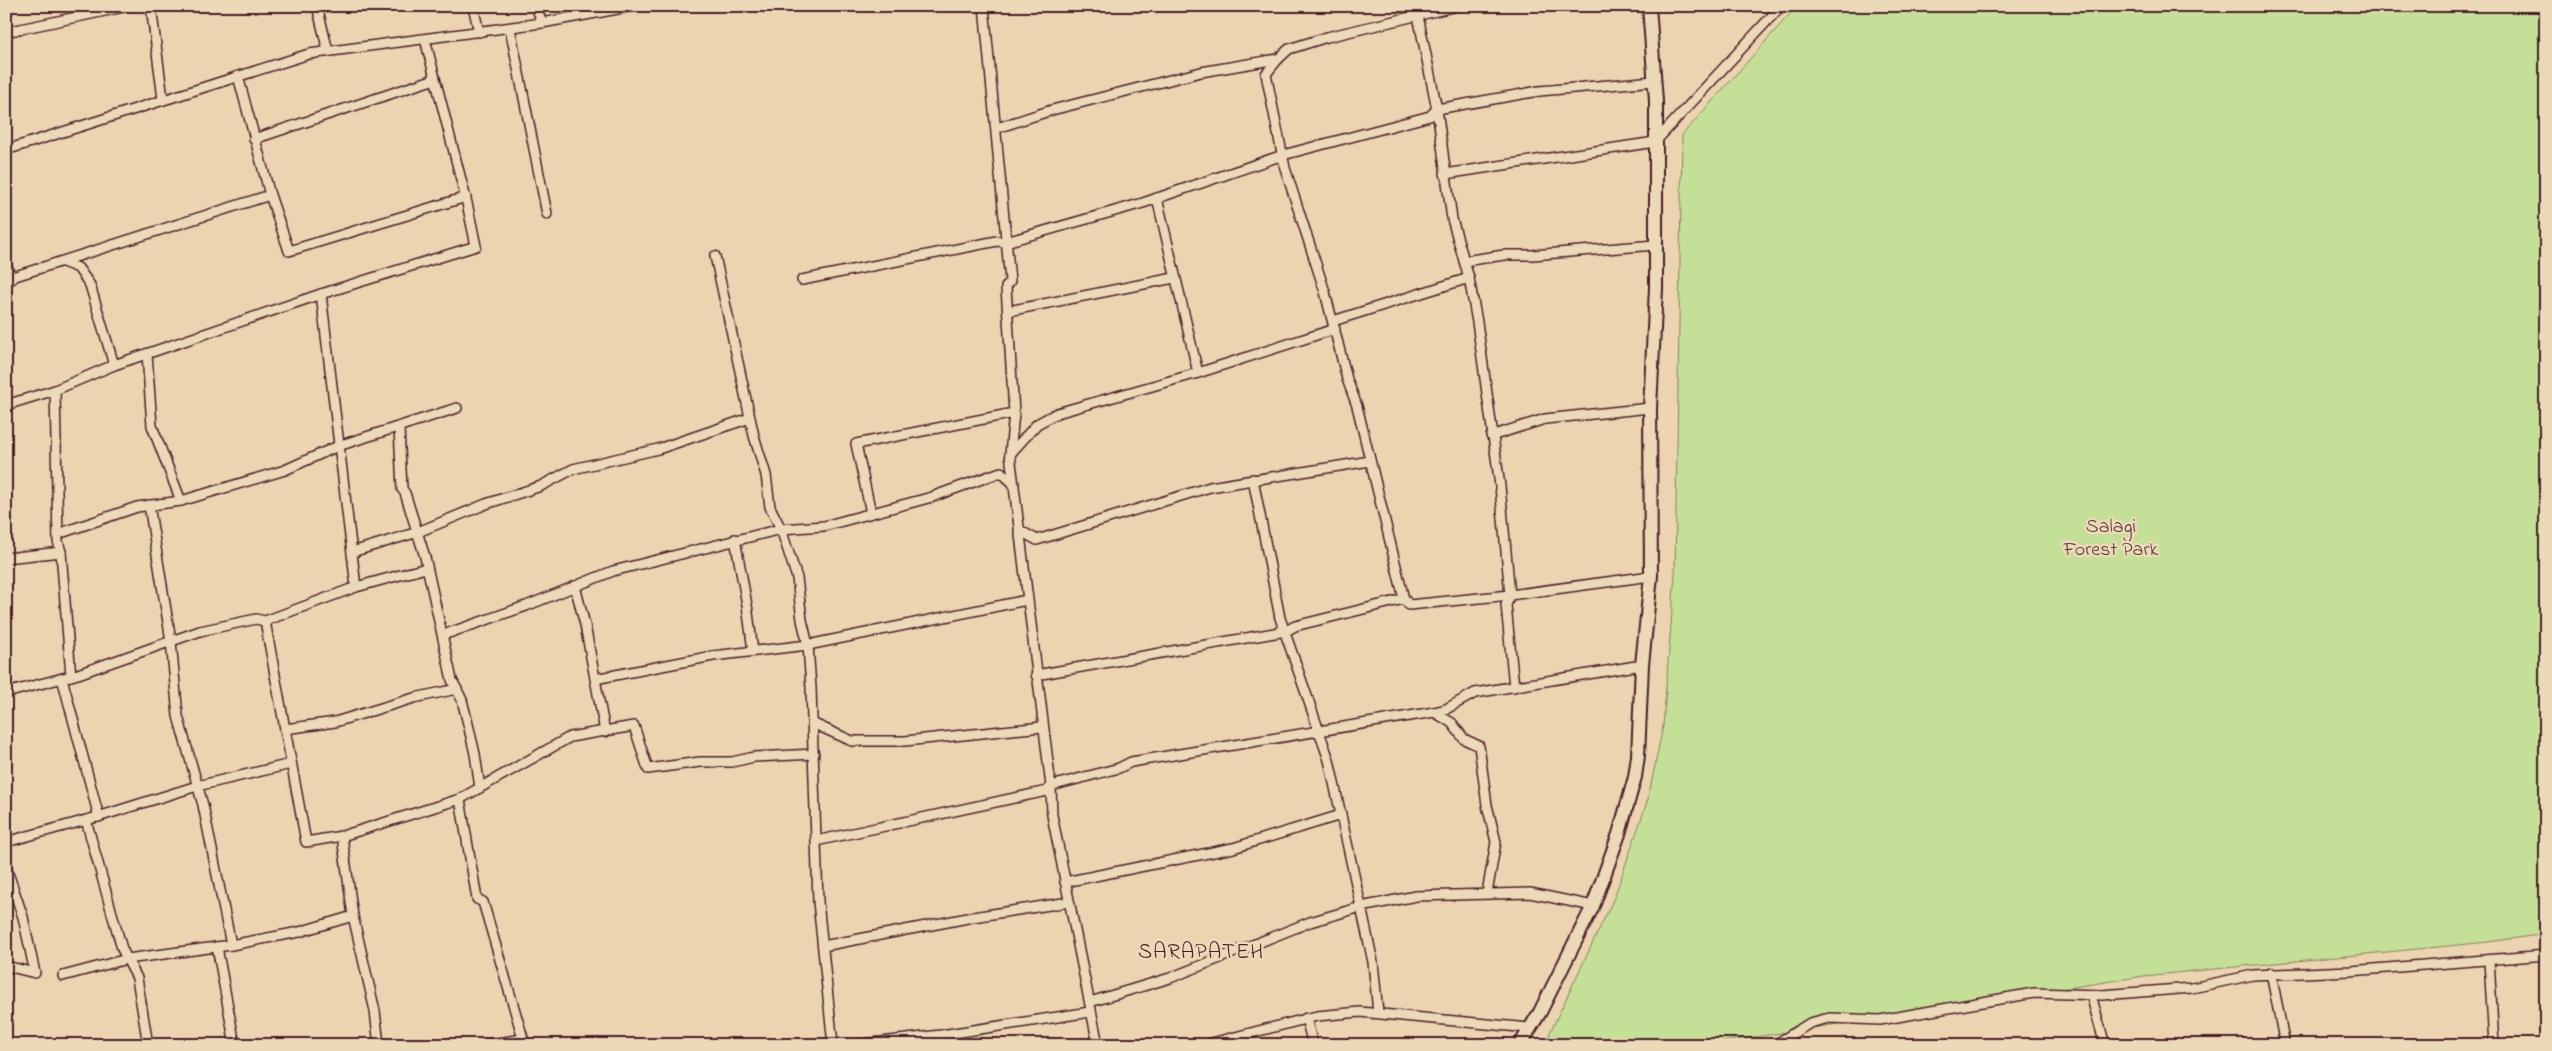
<svg xmlns="http://www.w3.org/2000/svg" width="2552" height="1051" font-family="'Indie Flower',sans-serif">
<rect width="100%" height="100%" fill="#ecd4b1"/>
<filter id="ink" filterUnits="userSpaceOnUse"><feTurbulence type="fractalNoise" baseFrequency=".02" numOctaves="2"/><feDisplacementMap in="SourceGraphic" scale="10" xChannelSelector="R" yChannelSelector="G"/><feConvolveMatrix kernelMatrix="1 2 1 2 8 2 1 2 1" color-interpolation-filters="sRGB"/></filter>
<g filter="url(#ink)">
<polygon fill="#c4df96" stroke="#877f60" points="1797,6 2546,6 2546,934 2488,942 2144,976 1704,1045 1544,1045 1614,898 1648,799 1663,726 1675,574 1682,135"/>
<g fill="none" stroke-linecap="round" stroke-linejoin="round">
<g stroke="#4a1f2b" stroke-width="12">
<g id="street">
<polyline points="151,6 163,99"/>
<polyline points="317,6 328,51"/>
<polyline points="473,6 479,32"/>
<polyline points="536,6 542,23"/>
<polyline points="984,6 1010,281 1006,287 1014,413 1010,454 1051,786 1052,815 1098,1045"/>
<polyline points="1416,6 1437,109 1452,219 1469,278 1477,322 1500,486 1510,595 1506,605 1514,687"/>
<polyline points="510,28 547,214"/>
<polyline points="6,32 129,6"/>
<polyline points="1278,59 1266,74 1285,168 1325,292 1347,379 1357,406 1404,599"/>
<polyline points="238,76 270,195 289,251 466,197"/>
<polyline points="997,128 1052,110 1201,72 1278,59 1289,49 1327,37 1457,6"/>
<polyline points="254,139 435,79"/>
<polyline points="6,150 309,54 542,23 634,6"/>
<polyline points="1445,174 1655,142 1781,6"/>
<polyline points="1157,198 1198,373"/>
<polyline points="715,256 754,436 766,475 770,507 781,529 797,578 802,620 808,645 811,688 818,902 833,1045"/>
<polyline points="1464,261 1504,255 1532,255 1655,245"/>
<polyline points="63,262 78,268 90,285 114,365"/>
<polyline points="6,264 12,279"/>
<polyline points="6,279 270,195"/>
<polyline points="802,280 997,241 1006,242 1143,203 1283,155 1430,116 1437,109 1539,91 1655,81"/>
<polyline points="321,294 356,587"/>
<polyline points="1008,311 1174,278"/>
<polyline points="1333,321 1469,278"/>
<polyline points="147,354 152,426 181,501"/>
<polyline points="55,390 58,541 61,552 71,676"/>
<polyline points="6,405 55,390 114,365 321,294 476,246 467,203 425,39"/>
<polyline points="399,428 402,489 405,493 425,557 452,680 462,700 468,724 475,754 480,788"/>
<polyline points="1491,436 1545,419 1650,408"/>
<polyline points="1010,454 1037,424 1057,413 1198,373 1335,329"/>
<polyline points="1253,479 1280,618 1329,760 1373,962 1378,1013"/>
<polyline points="149,505 171,641 178,716 203,805 231,945"/>
<polyline points="871,513 856,444 1014,413"/>
<polyline points="1019,530 1037,540 1210,487 1370,461"/>
<polyline points="58,534 137,507 181,501 285,470 338,446 457,408"/>
<polyline points="735,539 747,605 753,651"/>
<polyline points="352,552 418,532 486,504 541,486 573,469 658,449 750,418"/>
<polyline points="6,558 61,552"/>
<polyline points="575,586 585,625 605,732"/>
<polyline points="265,621 306,842 342,836"/>
<polyline points="443,635 526,606 613,571 781,529 824,526 932,497 1001,472 1014,484"/>
<polyline points="1036,675 1286,631 1295,626 1404,599 1409,605 1510,595 1651,576"/>
<polyline points="62,678 99,817"/>
<polyline points="595,679 713,656 808,645 1027,600"/>
<polyline points="6,693 78,674 200,631 256,619 265,621 356,587 426,568"/>
<polyline points="1434,712 1452,723 1464,739 1479,746 1487,805 1496,842 1487,893"/>
<polyline points="812,723 852,741 905,741 1042,727"/>
<polyline points="285,729 335,722 414,698 457,689"/>
<polyline points="460,799 477,899 483,902 525,1045"/>
<polyline points="86,820 122,949 137,978 148,1045"/>
<polyline points="816,841 1047,791 1051,786 1119,768 1131,762 1434,712 1446,709 1475,693 1642,665"/>
<polyline points="6,842 101,816 197,786 291,764"/>
<polyline points="6,867 23,917 35,973 6,966"/>
<polyline points="1065,882 1233,848 1341,815"/>
<polyline points="823,946 973,917 1069,902"/>
<polyline points="217,947 235,1045"/>
<polyline points="2489,960 2494,1045"/>
<polyline points="2271,973 2285,1045"/>
<polyline points="63,976 127,959 231,945 299,932 353,916"/>
<polyline points="2091,995 2105,1045"/>
<polyline points="1090,1002 1170,978 1310,922 1361,907 1416,896 1530,893 1593,906"/>
<polyline points="1306,1018 1313,1045"/>
<polyline points="379,1045 375,1011 353,916 342,836 460,799 570,737 634,726 648,769 700,762 732,762 754,757 814,754"/>
<polyline points="483,1045 523,1039"/>
<polyline points="855,1045 941,1035 1090,1012"/>
<polyline points="1204,1045 1317,1016 1360,1012 1529,1028"/>
<polyline points="1770,1045 1776,1044 1810,1023 1829,1018 1880,1020 2034,993 2102,995 2192,988 2253,975 2350,971 2546,955"/>
</g>
</g>
<g stroke="#4a1f2b" stroke-width="16">
<polyline id="secondary" points="1520,1045 1540,1012 1593,906 1619,834 1635,777 1638,756 1642,665 1651,576 1650,408 1656,288 1656,101 1649,6"/>
</g>
<use href="#street" stroke="#ecd9b7" stroke-width="9"/>
<use href="#secondary" stroke="#ecd9b7" stroke-width="12"/>
</g>
</g>
<g text-anchor="middle" dominant-baseline="central" stroke-width="5" stroke-linejoin="round" paint-order="stroke">
<g font-size="20" fill="#5c3c3b" stroke="#ecd9b7">
<text x="2111" y="527">Salagi<tspan x="2111" dy="23">Forest Park</tspan></text>
</g>
<g font-size="22" letter-spacing="1" fill="#4a1f2b" stroke="#ecd9b7">
<text x="1201" y="953">SARAPATEH</text>
</g>
</g>
<rect width="2552" height="1051" fill="none" stroke="#ecd9b7" stroke-width="25"/>
<rect x="12" y="12" width="2527" height="1026" fill="none" stroke="#4a1f2b" stroke-width="2" filter="url(#ink)"/>
</svg>
